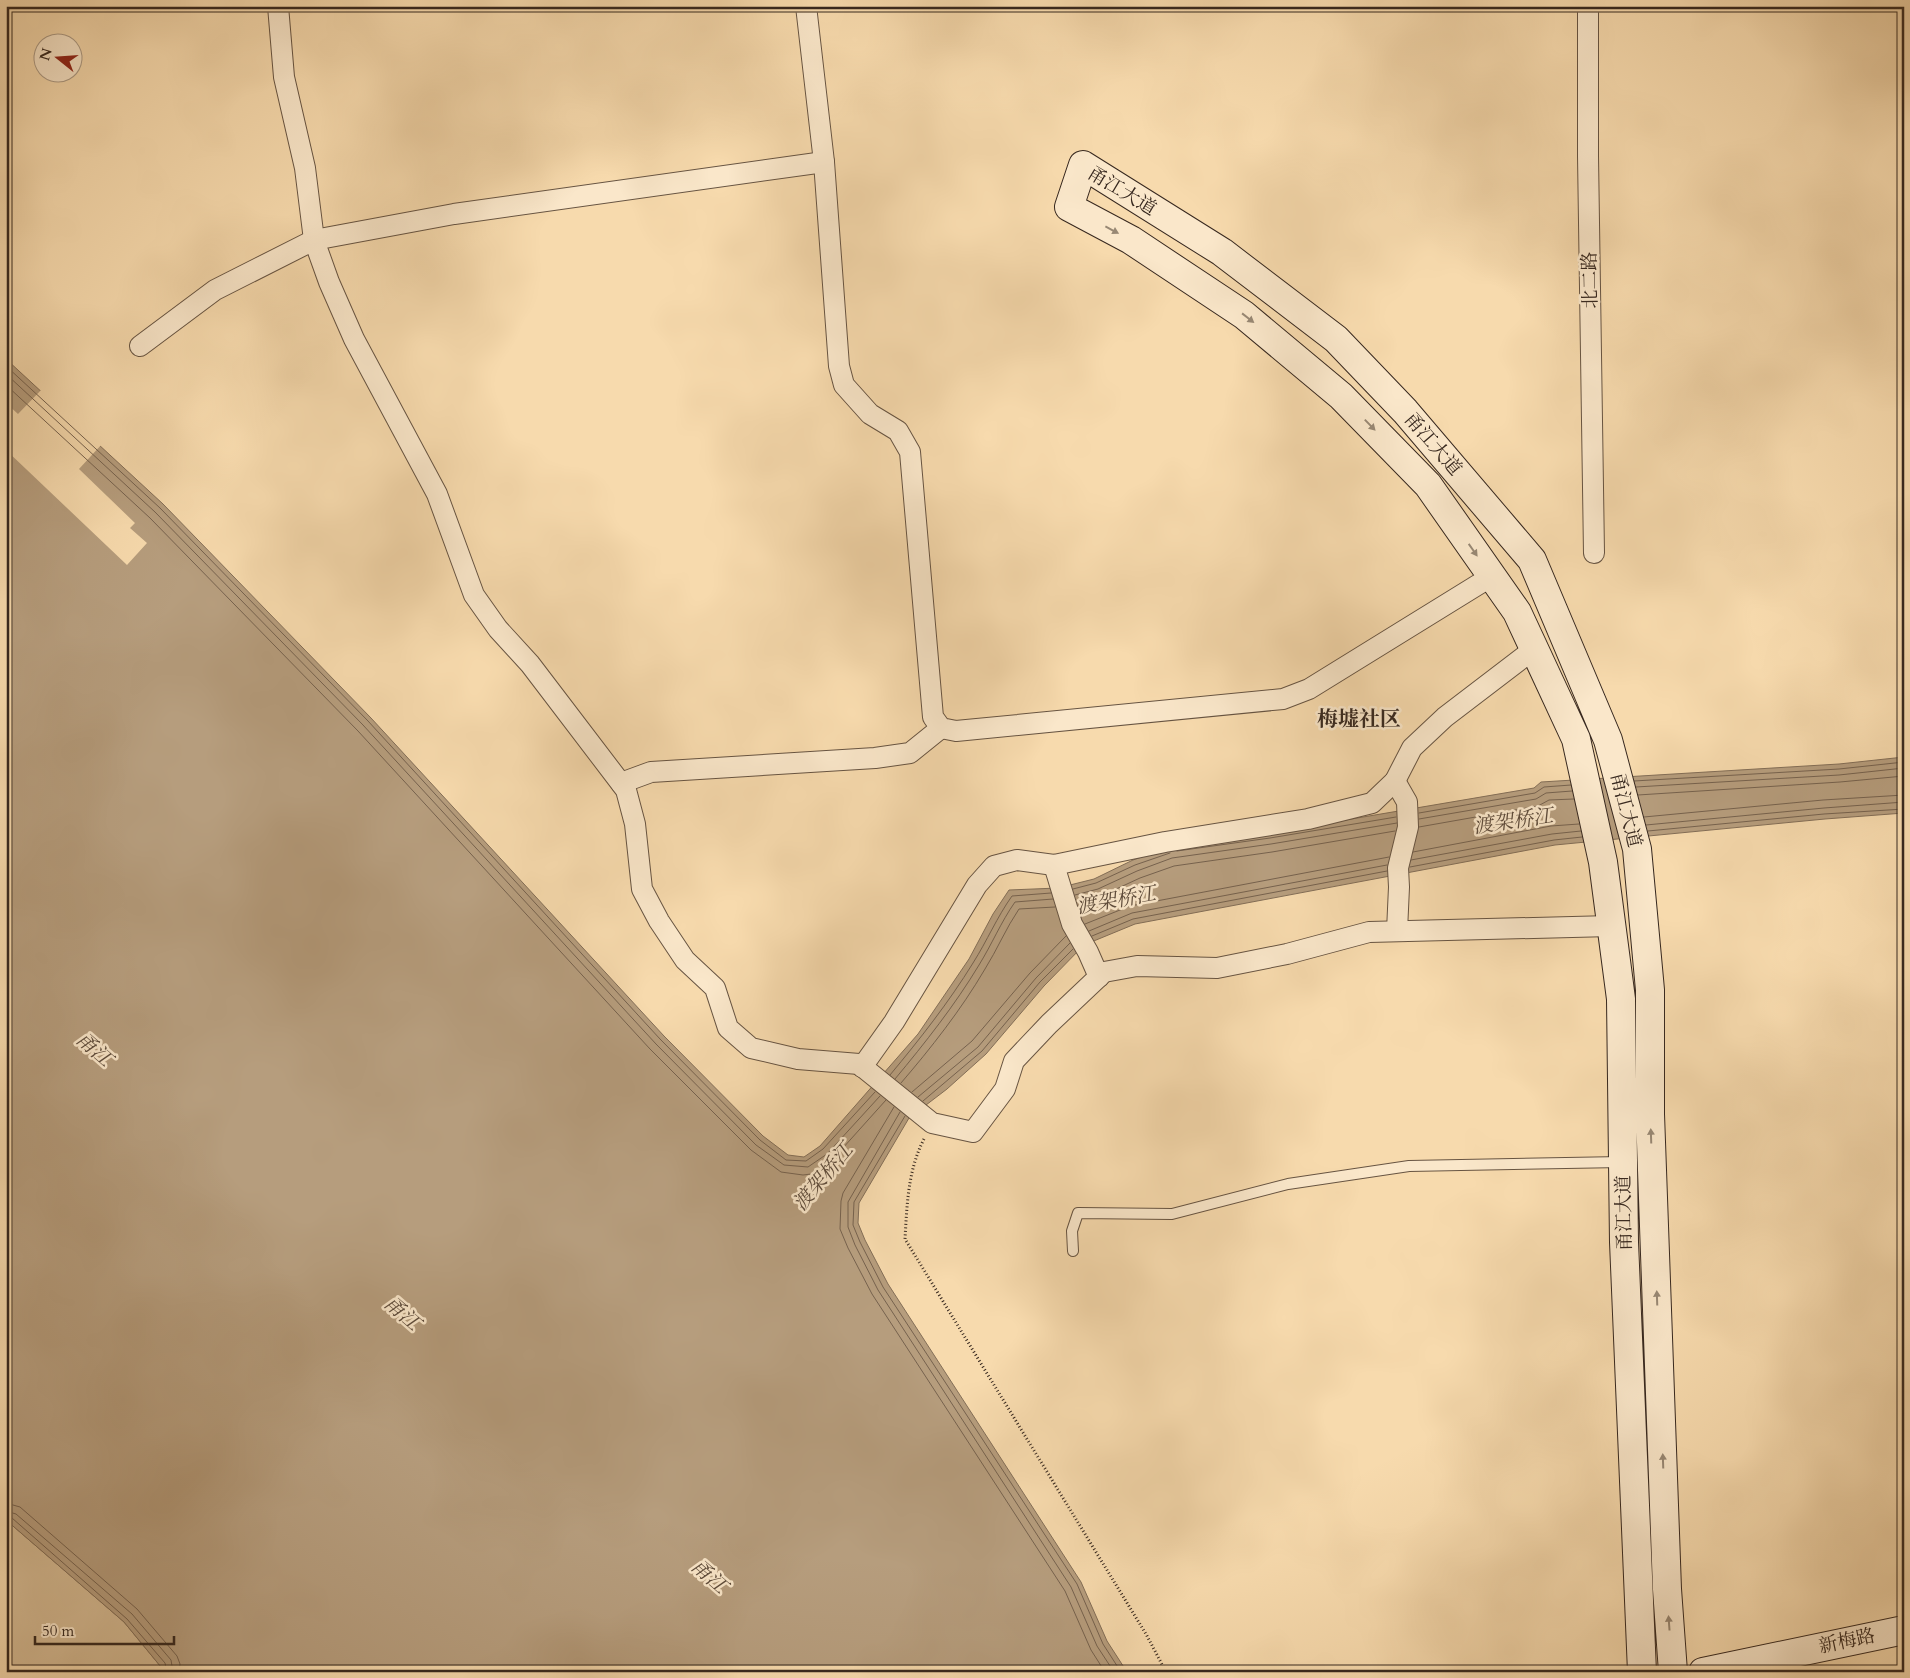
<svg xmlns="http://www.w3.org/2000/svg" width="1910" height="1678" font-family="Cardo,'Noto Serif SC',serif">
<rect width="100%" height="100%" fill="#f7daad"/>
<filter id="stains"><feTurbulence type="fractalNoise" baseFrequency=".004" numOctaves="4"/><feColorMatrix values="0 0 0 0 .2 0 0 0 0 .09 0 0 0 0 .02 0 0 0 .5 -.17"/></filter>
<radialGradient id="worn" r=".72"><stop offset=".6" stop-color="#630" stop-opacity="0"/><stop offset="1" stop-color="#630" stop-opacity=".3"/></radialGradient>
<polygon fill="#d6bc95" stroke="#86725a" points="6,1520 124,1622 161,1667 158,1672 6,1672"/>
<polygon fill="#b69d7d" stroke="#836e57" points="6,359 163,504 371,718 664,1036 763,1136 788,1155 804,1157 820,1146 918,1034 969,959 993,914 1009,890 1058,888 1094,879 1133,860 1170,847 1269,833 1534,788 1541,782 1839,764 1904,757 1904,813 1825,819 1555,845 1135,924 1084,945 1044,986 986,1054 947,1089 909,1118 859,1203 858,1223 865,1240 888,1284 1081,1582 1107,1641 1127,1672 158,1672 161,1667 124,1622 6,1520"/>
<polygon fill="#f7daad" points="42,389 102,444 79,469 135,523 130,528 147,543 127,565 6,450 6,403 18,414"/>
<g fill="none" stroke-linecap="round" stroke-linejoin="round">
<g stroke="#76624e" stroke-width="1">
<polyline points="6,366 160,508 368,721 660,1039 760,1140 786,1160 806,1161 823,1149 875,1092"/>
<polyline points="6,374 155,512 363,725 656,1044 756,1145 784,1165 808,1167 827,1154 880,1096"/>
<polyline points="6,385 150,518 358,731 650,1049 751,1150 781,1172 803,1175 811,1174 833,1159 886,1100"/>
<polyline points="1634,781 1839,769 1904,762"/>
<polyline points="1636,787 1839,775 1904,768"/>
<polyline points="1638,795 1840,782 1904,776"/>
<polyline points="1419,813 1535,793 1544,787 1571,785"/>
<polyline points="1644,817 1823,800 1904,795"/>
<polyline points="1419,819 1536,799 1546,793 1572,791"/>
<polyline points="1646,825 1824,808 1904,802"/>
<polyline points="1419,827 1538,806 1549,800 1574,799"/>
<polyline points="1648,831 1824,814 1904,809"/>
<polyline points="1177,851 1270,838 1396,817"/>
<polyline points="1413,852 1551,826 1579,824"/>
<polyline points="1411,860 1552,834 1581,831"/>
<polyline points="1410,867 1554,840 1582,837"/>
<polyline points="1073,889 1096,883 1135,865 1170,853"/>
<polyline points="1075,895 1098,889 1137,871 1172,858 1271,844 1397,823"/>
<polyline points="1077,902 1101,896 1140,878 1174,866 1272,852 1395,831"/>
<polyline points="1085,924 1130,906 1389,857"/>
<polyline points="1089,931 1132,913 1387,865"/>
<polyline points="1092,936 1133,919 1387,871"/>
<path d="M890,1075c30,-36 59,-73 83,-112 14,-22 24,-46 39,-67l39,-3"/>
<path d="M895,1079c30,-36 60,-74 84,-114 13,-21 22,-43 36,-63l38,-3"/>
<path d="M901,1083c30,-35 60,-73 84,-114 12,-19 21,-41 34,-60l36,-2"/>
<polyline points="912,1092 972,1041 1030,973 1066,936"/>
<polyline points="918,1097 978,1047 1036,978 1070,943"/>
<polyline points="923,1101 982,1051 1040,982 1073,949"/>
<polyline points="894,1107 843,1193 841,1201 840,1229 848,1248 872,1294 1065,1591 1091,1650 1105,1672"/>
<polyline points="900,1112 848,1202 848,1227 855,1245 878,1290 1071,1587 1097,1646 1114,1672"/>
<polyline points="905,1116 854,1202 853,1225 860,1242 883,1287 1077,1584 1103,1644 1121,1672"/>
<polyline points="6,1503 20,1507 137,1609 177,1656 180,1664 179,1672"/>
<polyline points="6,1511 16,1514 132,1614 171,1660 172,1666 171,1672"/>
<polyline points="6,1517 12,1518 127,1619 165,1663 166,1668 164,1672"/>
</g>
<g stroke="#675442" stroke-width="12">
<polyline id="lane" points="1073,1251 1072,1231 1078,1213 1172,1214 1288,1184 1409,1166 1622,1162"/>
</g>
<g stroke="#675442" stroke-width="22">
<g id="street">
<polyline points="278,6 284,77 305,168 314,240 329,282 354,339 437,494 474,595 498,629 530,664 626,790 635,824 642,889 659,921 685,960 715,988 728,1028 751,1048 798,1059 859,1064 932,1123 973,1132 1005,1089 1014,1061 1049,1024 1104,972 1137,966 1217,968 1287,954 1369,932 1611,926"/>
<polyline points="806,6 824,162 839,366 844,385 870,414 898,431 910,452 933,717 941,728 956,731 1283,699 1309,689 1492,576"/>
<polyline points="1588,6 1588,156 1594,553"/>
<polyline points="140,346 215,290 314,240 454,214 824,162"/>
<polyline points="1395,781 1407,802 1408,827 1398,868 1399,887 1397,931"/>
<polyline points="621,783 651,772 875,758 910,753 941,728"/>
<polyline points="1054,865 1072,924 1088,952 1099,977"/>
<polyline points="862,1067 894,1022 977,885 994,866 1017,860 1054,865 1165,842 1308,819 1372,803 1395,781 1412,748 1445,717 1534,649"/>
</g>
</g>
<g stroke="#37281f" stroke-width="30">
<g id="secondary">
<polyline points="1642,1672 1624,1242 1621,999 1603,862 1576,739 1517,612 1428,485 1341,396 1244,315 1131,240 1069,207 1083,165 1222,252 1336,339 1405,411 1532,560 1608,740 1637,849 1650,990 1650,1114 1667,1589 1673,1672"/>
<polyline points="1703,1672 1904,1630"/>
</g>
</g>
<path stroke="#37281f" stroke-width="3" stroke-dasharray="1 2.5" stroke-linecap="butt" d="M924,1139c-16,31 -17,65 -19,100l194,318 47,77 20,38"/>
<use href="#lane" stroke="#fae7ca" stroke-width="10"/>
<use href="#street" stroke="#fae7ca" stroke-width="20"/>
<use href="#secondary" stroke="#fae7ca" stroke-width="28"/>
</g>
<defs><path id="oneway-solid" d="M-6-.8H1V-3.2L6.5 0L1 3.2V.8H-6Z" transform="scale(1.25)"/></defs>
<g fill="#988874">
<use href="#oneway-solid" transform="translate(1112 230) rotate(28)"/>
<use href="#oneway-solid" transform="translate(1248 318) rotate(38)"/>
<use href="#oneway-solid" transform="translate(1370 425) rotate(46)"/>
<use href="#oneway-solid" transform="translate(1473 550) rotate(55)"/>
<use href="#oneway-solid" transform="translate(1651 1136) rotate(-92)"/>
<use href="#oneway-solid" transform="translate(1657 1298) rotate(-92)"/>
<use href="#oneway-solid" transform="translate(1663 1461) rotate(-92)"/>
<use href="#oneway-solid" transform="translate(1669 1623) rotate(-94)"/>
</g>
<g text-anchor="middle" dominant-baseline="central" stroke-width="5" stroke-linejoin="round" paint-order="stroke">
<g font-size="19" fill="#37281f" stroke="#fae7ca">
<text transform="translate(1122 191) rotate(31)">甬江大道</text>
<text transform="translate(1590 280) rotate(-91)">北二路</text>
<text transform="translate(1433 444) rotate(49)">甬江大道</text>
<text transform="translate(1626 810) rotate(76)">甬江大道</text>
<text transform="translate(1624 1213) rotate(-91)">甬江大道</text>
<text transform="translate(1847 1641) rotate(-12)">新梅路</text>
</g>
<g font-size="20" font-style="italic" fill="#5d4b3b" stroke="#fae7ca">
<text transform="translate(1513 821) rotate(-8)">渡架桥江</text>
<text transform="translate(1116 900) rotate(-10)">渡架桥江</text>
<text transform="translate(94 1049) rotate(41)">甬江</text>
<text transform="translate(823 1177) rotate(-50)">渡架桥江</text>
<text transform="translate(402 1313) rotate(41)">甬江</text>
<text transform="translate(709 1576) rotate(41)">甬江</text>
</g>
<g font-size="21" font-weight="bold" fill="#37281f" stroke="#fae7ca">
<text x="1359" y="719">梅墟社区</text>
</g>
</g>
<rect width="1910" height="1678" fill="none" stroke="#f7daad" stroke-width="25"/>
<rect x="8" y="8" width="1895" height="1663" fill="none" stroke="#37281f" stroke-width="2.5"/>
<rect x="12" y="12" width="1885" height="1653" fill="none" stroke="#37281f"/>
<g transform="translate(58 58) rotate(287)"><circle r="24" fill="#fae7ca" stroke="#ac9b86"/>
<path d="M0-4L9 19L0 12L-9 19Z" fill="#8f2418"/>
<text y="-8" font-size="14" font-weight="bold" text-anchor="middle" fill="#37281f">N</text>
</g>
<path d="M35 1636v8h139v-8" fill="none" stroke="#37281f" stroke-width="2.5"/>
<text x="42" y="1636" font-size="15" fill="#37281f" stroke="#fae7ca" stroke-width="4" paint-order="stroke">50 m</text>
<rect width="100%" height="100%" filter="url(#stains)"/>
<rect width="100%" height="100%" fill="url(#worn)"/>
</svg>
